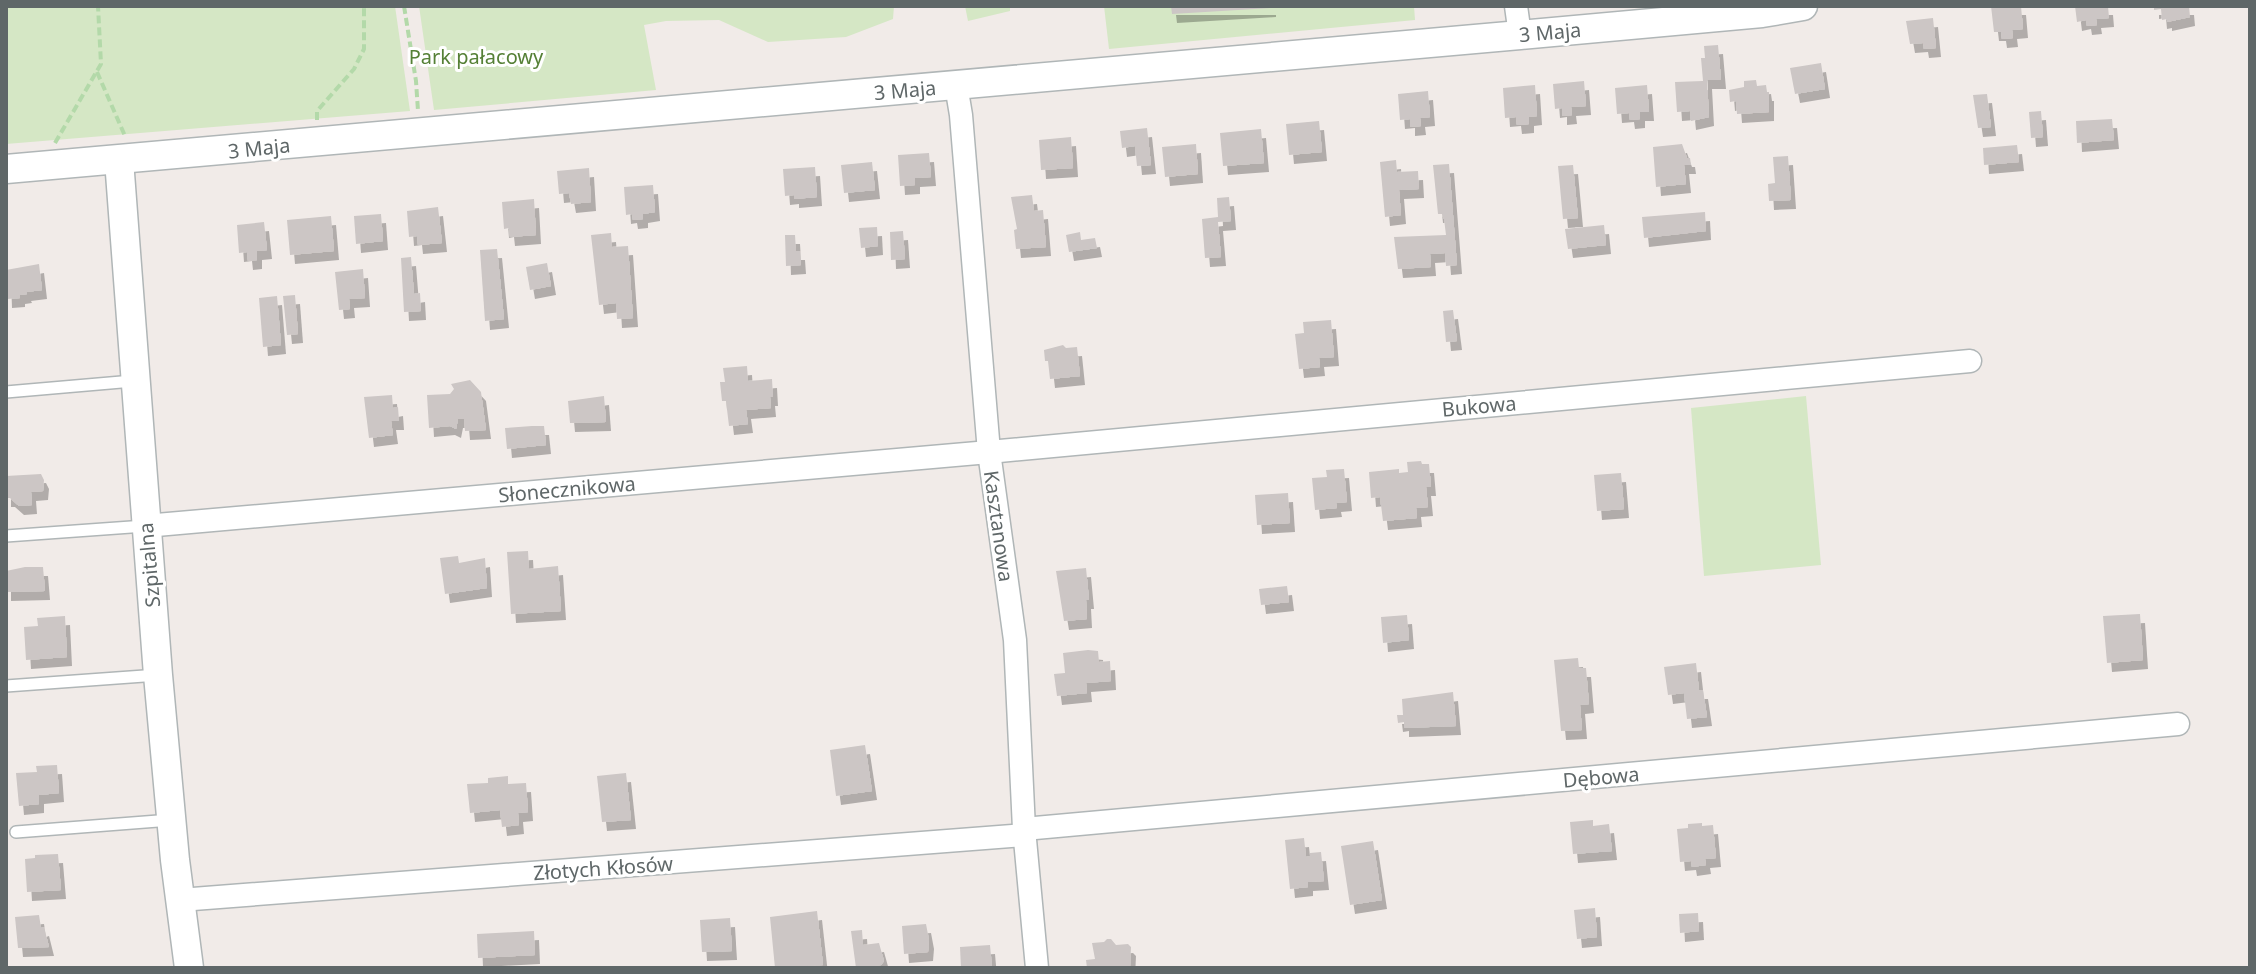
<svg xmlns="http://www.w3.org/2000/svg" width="2256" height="974" font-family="'Noto Sans',sans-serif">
<defs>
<filter id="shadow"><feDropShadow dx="5" dy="9" stdDeviation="0" flood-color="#0004"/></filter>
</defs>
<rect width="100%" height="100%" fill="#f1ebe8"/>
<g fill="#d5e7c5">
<polygon points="6,6 395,6 410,111 6,144"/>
<polygon points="419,6 894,6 893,19 846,37 768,42 719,20 666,21 644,25 656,90 434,110"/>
<polygon points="965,6 1010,6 1010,11 968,21"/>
<polygon points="1104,6 1414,6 1415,20 1109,49"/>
<polygon points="1806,396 1821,565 1704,576 1691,408"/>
</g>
<g fill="#ccc6c5" filter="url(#shadow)">
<polygon points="1171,6 1271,6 1271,8 1172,14"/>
<polygon points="1991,6 2021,6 2023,29 2012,30 2013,38 2002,39 2001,32 1994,32"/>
<polygon points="2075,6 2108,6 2109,18 2096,19 2097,25 2087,26 2086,20 2077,22"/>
<polygon points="2154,6 2189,6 2190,17 2167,22 2167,19 2162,20 2161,9 2154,10"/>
<polygon points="1933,18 1936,48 1924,49 1923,43 1910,44 1906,21"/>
<polygon points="1718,45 1721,80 1707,80 1709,117 1691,121 1690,111 1677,112 1675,82 1703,81 1701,58 1705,58 1704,46"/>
<polygon points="1821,63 1825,89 1795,94 1790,68"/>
<polygon points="1756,80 1757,86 1766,85 1767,92 1769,92 1769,112 1737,114 1736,101 1730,102 1729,90 1744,87 1744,81"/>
<polygon points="1584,81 1586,106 1571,107 1572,115 1562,116 1562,108 1555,109 1553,84"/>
<polygon points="1535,85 1537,116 1529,117 1529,124 1517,125 1516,117 1505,118 1503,88"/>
<polygon points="1647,85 1649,112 1640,112 1640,119 1630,120 1629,113 1617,114 1615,88"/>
<polygon points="1428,91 1430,117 1420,118 1421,126 1410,127 1410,119 1400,120 1398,94"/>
<polygon points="1987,94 1991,127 1978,128 1973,95"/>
<polygon points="2041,111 2043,137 2031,138 2029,112"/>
<polygon points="2112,119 2114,140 2077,143 2076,121"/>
<polygon points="1319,121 1322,152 1289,155 1286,124"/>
<polygon points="1147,128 1151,165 1137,166 1135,146 1122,148 1120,131"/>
<polygon points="1261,129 1264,163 1223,166 1220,133"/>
<polygon points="1071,137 1073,168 1041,170 1039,140"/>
<polygon points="1196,144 1198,174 1165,177 1162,147"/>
<polygon points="1682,144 1687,158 1690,158 1691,165 1684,165 1686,184 1656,187 1653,147"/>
<polygon points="2017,145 2019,162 1984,165 1983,148"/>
<polygon points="929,153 931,177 915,178 915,185 900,186 898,155"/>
<polygon points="1788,156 1791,200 1769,201 1768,184 1775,183 1773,157"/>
<polygon points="1396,160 1397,172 1418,171 1419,189 1399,190 1401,215 1385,217 1380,162"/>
<polygon points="872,162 875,190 844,193 841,165"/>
<polygon points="1449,164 1457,265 1446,266 1445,253 1430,254 1431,267 1398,269 1394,237 1446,235 1444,219 1442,214 1438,214 1433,165"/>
<polygon points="1573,165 1578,218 1563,219 1558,166"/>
<polygon points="815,167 817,197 794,199 794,195 785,196 783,169"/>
<polygon points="589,168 591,202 571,204 569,193 559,194 557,171"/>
<polygon points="653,185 655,212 643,214 643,219 633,220 632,214 626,215 624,187"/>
<polygon points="1032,195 1034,211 1043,210 1046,247 1016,249 1014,230 1017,229 1011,197"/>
<polygon points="1229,197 1231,221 1218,222 1221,257 1205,258 1202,219 1218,217 1217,198"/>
<polygon points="534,199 536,235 510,237 509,228 504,229 502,202"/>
<polygon points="438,207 442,243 418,245 417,236 409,237 407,211"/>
<polygon points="1705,212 1706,231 1644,238 1642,217"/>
<polygon points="381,214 383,241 356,244 354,216"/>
<polygon points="331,216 334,251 290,255 287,220"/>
<polygon points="264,222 267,250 257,251 257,260 248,261 247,252 239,253 237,225"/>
<polygon points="1604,225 1606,245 1568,249 1565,229"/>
<polygon points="877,227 878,246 861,248 859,228"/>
<polygon points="903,231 905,259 891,260 890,232"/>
<polygon points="1080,232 1081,240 1095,238 1097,248 1069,252 1066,235"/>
<polygon points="611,233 612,247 628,246 633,318 617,319 616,303 599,305 591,235"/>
<polygon points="785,235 795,235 796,251 800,251 801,265 786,266"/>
<polygon points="497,249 504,319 485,321 480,250"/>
<polygon points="411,257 414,294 420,293 421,311 404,312 401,258"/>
<polygon points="547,263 551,286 530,290 526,267"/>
<polygon points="39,264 42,290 26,292 27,294 20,295 20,298 7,299 6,270"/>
<polygon points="363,269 365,298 349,299 350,309 339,310 335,272"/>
<polygon points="295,295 298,334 287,335 283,296"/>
<polygon points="277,296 281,345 263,347 259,298"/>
<polygon points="1453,310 1457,341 1446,342 1443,311"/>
<polygon points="1331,320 1334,357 1319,358 1320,367 1299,369 1295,334 1304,333 1303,322"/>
<polygon points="1063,345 1066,348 1077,347 1080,376 1050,379 1048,361 1045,361 1044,350"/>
<polygon points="747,366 748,381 772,379 773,397 770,397 771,408 746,410 748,424 729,426 726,401 722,401 720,382 725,382 723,368"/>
<polygon points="470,380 481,392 486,430 465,431 464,419 458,419 456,429 450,426 429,428 427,395 450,394 454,389 451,384"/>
<polygon points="392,395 393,408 398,407 399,421 391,421 393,435 369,438 364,397"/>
<polygon points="604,396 606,422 570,423 568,401"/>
<polygon points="532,426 544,426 546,445 507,449 505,428"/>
<polygon points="1421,461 1422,464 1429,464 1431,487 1426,487 1428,507 1416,508 1417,518 1383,521 1380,497 1371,498 1369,472 1399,469 1399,473 1408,472 1407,462"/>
<polygon points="1344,469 1347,502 1336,503 1337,508 1315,510 1312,478 1327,477 1326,470"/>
<polygon points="1621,473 1624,509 1597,511 1594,475"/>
<polygon points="41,474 44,480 43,491 31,492 32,505 19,506 10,498 6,498 6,476"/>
<polygon points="1288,493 1290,523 1257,525 1255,495"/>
<polygon points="528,551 529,569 558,566 561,611 511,614 507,552"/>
<polygon points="458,556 459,563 485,558 487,588 445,594 440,558"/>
<polygon points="25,567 43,567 45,591 6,592 6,571"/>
<polygon points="1086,568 1089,600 1086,600 1087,619 1064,621 1056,571"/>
<polygon points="1287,586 1289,602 1261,605 1259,589"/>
<polygon points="2140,614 2143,660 2107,663 2103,616"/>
<polygon points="1407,615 1409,640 1383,643 1381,617"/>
<polygon points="65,616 67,657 26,660 24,627 38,626 37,618"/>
<polygon points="1088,650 1098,651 1099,662 1110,661 1111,681 1086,683 1087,693 1057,696 1054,674 1065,673 1063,653"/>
<polygon points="1578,658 1579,668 1586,668 1589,704 1580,705 1582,730 1561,731 1554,660"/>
<polygon points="1696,663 1699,690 1703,690 1707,717 1687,719 1684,693 1668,695 1664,667"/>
<polygon points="1453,692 1456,726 1404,728 1404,722 1398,723 1397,715 1403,715 1402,699"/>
<polygon points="865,745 872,791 836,796 830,750"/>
<polygon points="57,765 59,793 39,795 39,804 19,806 16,773 37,772 36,766"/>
<polygon points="626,773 631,820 602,822 597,776"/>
<polygon points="508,776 508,784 526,783 528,812 518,813 519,825 502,827 500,810 470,813 467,784 488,783 488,778"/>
<polygon points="1593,820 1593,826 1609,824 1612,851 1573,854 1570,822"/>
<polygon points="1702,823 1702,826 1713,825 1716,858 1705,859 1706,865 1692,867 1691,861 1680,862 1677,829 1688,828 1688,824"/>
<polygon points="1304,838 1306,857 1310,856 1310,853 1321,852 1324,881 1308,882 1308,887 1290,889 1285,840"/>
<polygon points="1373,841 1382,900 1350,905 1341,846"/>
<polygon points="58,854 61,890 27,892 25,859 35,858 35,855"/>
<polygon points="1595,908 1597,937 1577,939 1574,910"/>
<polygon points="817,911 823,965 775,968 770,917"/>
<polygon points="1698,913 1699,931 1680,933 1679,914"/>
<polygon points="39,915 41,928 44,927 49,947 18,948 15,917"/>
<polygon points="730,918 732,951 702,952 700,920"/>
<polygon points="926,924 929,940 928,952 904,954 902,926"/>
<polygon points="862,930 863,945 879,943 884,961 881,965 874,966 874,968 856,968 851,931"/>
<polygon points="534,931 535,955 478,958 477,934"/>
<polygon points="1107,939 1111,939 1116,945 1128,944 1131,947 1130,968 1087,968 1086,960 1095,959 1092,943 1104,942"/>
<polygon points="990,945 992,968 961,968 960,947"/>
</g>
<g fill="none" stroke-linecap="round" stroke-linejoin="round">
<g stroke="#b0b6b7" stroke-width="14">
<g id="service">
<polyline points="6,392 133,381"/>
<polyline points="6,536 145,526"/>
<polyline points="6,686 158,675"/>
<polyline points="16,832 171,820"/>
</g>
</g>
<g stroke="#b0b6b7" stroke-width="25">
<g id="minor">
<polyline points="1516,6 1520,35"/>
<polyline points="956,85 961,115 989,452 1015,640 1024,829 1037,968"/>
<polyline points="145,526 989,452 1970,361"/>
<polyline points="1024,829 2178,724"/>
<polyline points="180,900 1025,835"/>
</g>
</g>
<g stroke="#b0b6b7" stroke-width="31">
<g id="tertiary">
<polyline points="119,160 158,675 175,860 189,968"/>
<polyline points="6,169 1520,35 1762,13 1803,6"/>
</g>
</g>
<g stroke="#b3d9a9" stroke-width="4" stroke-dasharray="8 4" stroke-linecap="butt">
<polyline points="404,6 416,81 418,111"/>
<polyline points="97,72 125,136"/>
<polyline points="317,120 317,111 354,69 364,49 364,6"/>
<polyline points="55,143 101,64 98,6"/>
</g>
<use href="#service" stroke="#fff" stroke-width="11"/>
<use href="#minor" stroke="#fff" stroke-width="22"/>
<use href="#tertiary" stroke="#fff" stroke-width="28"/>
</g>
<g text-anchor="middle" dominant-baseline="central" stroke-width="6" stroke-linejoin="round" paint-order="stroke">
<g font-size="20" fill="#5f6768" stroke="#fff">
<text transform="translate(1550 32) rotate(-5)">3 Maja</text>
<text transform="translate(905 90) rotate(-5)">3 Maja</text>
<text transform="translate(259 148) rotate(-6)">3 Maja</text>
<text transform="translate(1479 406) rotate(-5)">Bukowa</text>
<text transform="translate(567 489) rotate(-5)">Słonecznikowa</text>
<text transform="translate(999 526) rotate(82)">Kasztanowa</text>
<text transform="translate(149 565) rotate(-95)">Szpitalna</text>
<text transform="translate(1601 777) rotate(-5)">Dębowa</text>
<text transform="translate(603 868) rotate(-4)">Złotych Kłosów</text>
</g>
<g font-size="20" fill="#558036" stroke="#fff">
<text x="476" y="56">Park pałacowy</text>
</g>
</g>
<rect width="2256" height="974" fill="none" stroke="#5f6768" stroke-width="16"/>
</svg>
